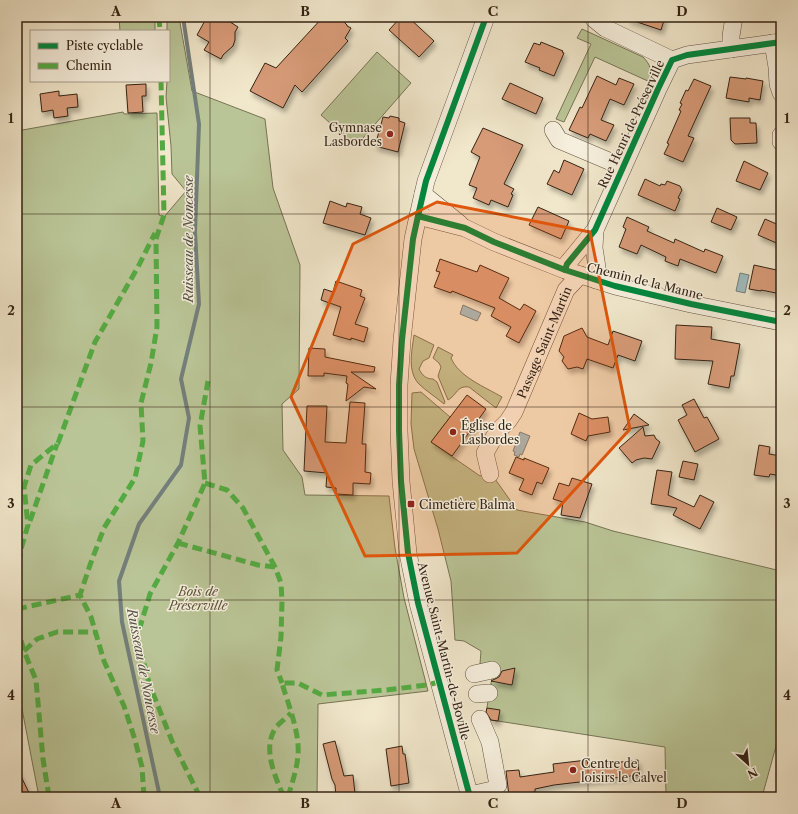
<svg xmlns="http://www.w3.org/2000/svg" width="798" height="814" font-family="'Libre Caslon Text',serif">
<defs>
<filter id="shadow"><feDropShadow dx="2.5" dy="4.5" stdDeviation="2" flood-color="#0004"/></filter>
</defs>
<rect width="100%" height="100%" fill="#f1e7cb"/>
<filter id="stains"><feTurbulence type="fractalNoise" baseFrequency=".005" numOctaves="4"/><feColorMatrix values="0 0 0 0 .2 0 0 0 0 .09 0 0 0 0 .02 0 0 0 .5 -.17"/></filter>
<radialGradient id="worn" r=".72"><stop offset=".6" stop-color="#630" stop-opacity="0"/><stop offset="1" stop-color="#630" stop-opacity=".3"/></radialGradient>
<g fill="#bac597" stroke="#777456">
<polygon points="119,17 155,17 155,31 120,31"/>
<polygon points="167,17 179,17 192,91 265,119 273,188 300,265 299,389 282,404 283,450 302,477 305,495 389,496 395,548 404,598 428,691 318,704 317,797 39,797 17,683 17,131 123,112 124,114 157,113 159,215 164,217 186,191 172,174 171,146 166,97 167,81 169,81 169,31 167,31"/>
<path d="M582,29l61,28c8,8 9,14 7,25l-55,-25 -31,65 -8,-3 35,-75 -14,-6z"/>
<polygon points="377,52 411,83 356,146 321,115"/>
<path d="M414,335l20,10 -5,13 -6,3 -4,8c3,6 7,10 14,10l4,3 8,20 -1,2c-8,-7 -18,-13 -25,-20 -12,-12 -7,-34 -5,-49z"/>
<path d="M438,347l15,8 -2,3c8,19 34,29 51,39l-6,11 -27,-21c-12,-2 -12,8 -21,13l-10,-24 3,-9 -2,-4 -6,-5z"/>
<polygon points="421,392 450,417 431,442 480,476 485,473 495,479 517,510 585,522 613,531 781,571 781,728 762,797 666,797 665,747 485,719 493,672 489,663 480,664 481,651 464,641 455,640 451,581 438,529 414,449 411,424 412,393"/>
</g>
<g fill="#9fbdc1" stroke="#747f7c">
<polygon points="740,273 749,275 745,293 736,291"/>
<polygon points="463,305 481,313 477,321 460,314"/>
<polygon points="520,432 530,436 522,455 520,454 519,457 514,455 515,452 513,451"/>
</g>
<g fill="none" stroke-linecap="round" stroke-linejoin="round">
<polyline stroke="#747f7c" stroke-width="4" points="160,797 122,622 119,581 139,524 181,465 189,418 181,379 199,304 195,232 199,124 183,17"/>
</g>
<g fill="#d79b78" stroke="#342314" filter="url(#shadow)">
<polygon points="207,17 229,17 227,20 238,27 235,32 235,40 233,46 223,55 221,59 204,50 209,42 197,35"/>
<polygon points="323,17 339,17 347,25 347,26 351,28 345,38 348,41 302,92 295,85 283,108 250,91 265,63 276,68"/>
<polygon points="401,17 408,17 434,41 419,57 389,30"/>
<polygon points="628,17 665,17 661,30 628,19"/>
<polygon points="541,42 563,51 562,52 564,53 554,76 539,70 540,68 525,62 534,43 540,45"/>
<polygon points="597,76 616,85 619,78 634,84 624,105 610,99 601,120 614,125 606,141 590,134 588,138 569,130 580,107 582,108"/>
<polygon points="730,77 746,79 746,78 763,81 760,100 749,98 749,102 726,98"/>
<polygon points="694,79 711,86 688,136 694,138 683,162 664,154 669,144 667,143 681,111 679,110 682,104 680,103 686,90 688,91"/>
<polygon points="510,83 543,98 536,114 502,99"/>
<polygon points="146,84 146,96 142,96 143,112 128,113 126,85"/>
<polygon points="59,91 59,96 77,94 78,107 67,108 68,116 54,118 53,110 42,112 40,94"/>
<polygon points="390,116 399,118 399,121 405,123 398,152 375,146 383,117 389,118"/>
<polygon points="730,118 750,118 750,123 756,123 757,143 735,144 731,140"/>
<polygon points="483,128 523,145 504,184 514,189 511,194 513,195 508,207 491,200 489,205 473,198 477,188 469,185 480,157 471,152"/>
<polygon points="564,160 584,169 572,195 547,184 554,170 559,173"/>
<polygon points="744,161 768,173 760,190 736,181"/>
<polygon points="645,179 660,186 661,184 665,185 667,181 680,186 682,190 678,198 680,199 675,211 638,195"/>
<polygon points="330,201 346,207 347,203 362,207 360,214 371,218 365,235 323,223"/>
<polygon points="538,207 569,221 561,239 529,225"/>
<polygon points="717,208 737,217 731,230 711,222"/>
<polygon points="627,217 649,227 647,231 674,243 675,239 704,252 705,249 723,256 716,273 680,259 678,266 665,261 666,257 641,245 637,254 619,247 626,229 623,227"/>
<polygon points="765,219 781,226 781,245 758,235"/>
<polygon points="440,259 477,272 480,265 509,278 499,298 520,310 524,304 536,311 519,343 506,336 511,327 491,316 495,308 452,291 451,293 434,287 440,272 436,271"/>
<polygon points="754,265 781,271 781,294 761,290 761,291 749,289"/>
<polygon points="336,281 362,290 360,296 365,298 355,324 368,328 364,342 351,338 351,340 333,335 341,307 321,300 324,289 333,292"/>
<polygon points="676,325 712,327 711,339 740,344 734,376 731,376 729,388 708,384 713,361 675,359"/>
<polygon points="582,328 587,337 608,345 613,331 642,341 635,361 618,355 613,368 587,359 583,369 577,367 568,369 562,361 564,357 559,351 564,336"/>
<polygon points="309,348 325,349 325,357 375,367 374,372 351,372 376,389 364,387 346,401 348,384 346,383 347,376 324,373 324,376 308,376"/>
<polygon points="467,395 486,409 452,456 431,442"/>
<polygon points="694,399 704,418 707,417 719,439 695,452 678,420 687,415 682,405"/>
<polygon points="350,402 365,403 362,444 366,444 365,472 371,473 370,484 353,483 353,495 336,494 336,488 326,487 327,473 304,471 307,406 327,406 325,442 346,443"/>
<polygon points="579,413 592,419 608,417 610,432 588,436 586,441 571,434"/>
<polygon points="634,414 649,425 623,430"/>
<polygon points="643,427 645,436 654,435 656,439 660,442 652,459 644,458 636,460 632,463 619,448"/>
<polygon points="759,445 770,447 769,454 781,456 781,476 770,474 769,477 754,475"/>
<polygon points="516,457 524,460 524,458 549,468 542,484 537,482 532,495 519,490 524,479 509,473"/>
<polygon points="683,461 698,464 694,480 679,477"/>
<polygon points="657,470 672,472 668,495 694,507 700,495 714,502 700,529 673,515 677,508 651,504"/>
<polygon points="572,478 592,484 580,518 561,515 563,502 553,499 559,483 569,486"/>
<polygon points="515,668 512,685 491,681 499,677 502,671"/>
<polygon points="487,708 500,710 498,721 491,720 486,712"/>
<polygon points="335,741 344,776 353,775 355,794 336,797 335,785 332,779 323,744"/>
<polygon points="402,746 403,754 405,754 409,783 391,786 386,749"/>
<polygon points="587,760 588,766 638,760 639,775 554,785 535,789 535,792 509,796 506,771 519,770 520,777 554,772 553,764"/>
<polygon points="17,768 31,797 17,797"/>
</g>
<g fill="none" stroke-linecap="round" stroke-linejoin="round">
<g stroke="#635442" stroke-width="18">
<g id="minor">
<polyline points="594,17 594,19 605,28 672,60"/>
<polyline points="773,43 777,67 778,84 781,93"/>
<polyline points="731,49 731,36 734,17"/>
<polyline points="553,130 559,140 623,167"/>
<polyline points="781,135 781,142"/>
<polyline points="423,194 460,224"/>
<polyline points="418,216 465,228 494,242 565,270 615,286 691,304 781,322"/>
<polyline points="595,230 594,248 598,274 596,280"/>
<polyline points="565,270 567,264 595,230 658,89 672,60 687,55 781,42"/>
<path id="s1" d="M490,474l-5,-21 12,-21 11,-11 6,-9 52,-122 14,-15"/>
<polyline points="474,674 492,670"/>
<polyline points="477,694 489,693"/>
<polyline points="470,795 492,790 498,785 490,742 480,719"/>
<polyline points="470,797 418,603 408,553 401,481 399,431 399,385 402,340 413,239 418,216 426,181 486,17"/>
</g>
</g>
<use href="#minor" stroke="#f6efdd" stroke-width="17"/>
<g stroke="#54aa42" stroke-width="5" stroke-dasharray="10 5" stroke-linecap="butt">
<polyline points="159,17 160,31"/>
<polyline points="205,483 227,490 243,508 275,567 281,583 282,601 281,637 277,670 282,683"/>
<polyline points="30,521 57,444"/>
<polyline points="178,543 258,565 275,567"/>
<polyline points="17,578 21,549 28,525 24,487 31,465 58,443 95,342 138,267 155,233"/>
<polyline points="17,609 80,595"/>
<polyline points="17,626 24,651 36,680 43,759 49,797"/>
<polyline points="24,651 37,639 57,632 95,632"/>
<polyline points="144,797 142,767 135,740 124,706 104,661 91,617 80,595 90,565 104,528 135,478 143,441 141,403 151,363 157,327 156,239 164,215 161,81"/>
<polyline points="200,797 172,741 150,686 137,637 150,594 178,543 205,483 200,426 208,381"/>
<path d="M284,797c-9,-20 -23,-51 -7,-71 4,-4 9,-8 14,-13"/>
<path d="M288,797c4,-14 9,-28 10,-42 2,-22 -10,-51 -16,-72h16l24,12 64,-5 41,-5 12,-3"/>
</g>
<g stroke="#f6efdd" stroke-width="8">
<g id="cycleway">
<polyline points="418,216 465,228 494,242 565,270 615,286 691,304 781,322"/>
<polyline points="565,270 567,264 595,230 658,89 672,60 687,55 781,42"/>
<polyline points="470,797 418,603 408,553 401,481 399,431 399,385 402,340 413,239 418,216 426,181 486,17"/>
</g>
</g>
<use href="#cycleway" stroke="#00873e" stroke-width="6"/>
</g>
<path fill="#df560c" fill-opacity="0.2" stroke="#df560c" stroke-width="3" stroke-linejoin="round" d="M437,202l153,30 40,197 -113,124 -152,3 -74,-159 62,-153z"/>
<path fill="none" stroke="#342314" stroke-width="1" stroke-opacity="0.55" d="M210,17v780M399,17v780M588,17v780M17,214h764M17,407h764M17,600h764"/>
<g fill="#8f2418" stroke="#f6efdd" stroke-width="1.5">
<circle cx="390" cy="134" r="4"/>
<circle cx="453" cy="432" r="4"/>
<rect x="407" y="500" width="8" height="8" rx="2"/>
<circle cx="573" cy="770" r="4"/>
</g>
<g text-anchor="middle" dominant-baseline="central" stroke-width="3" stroke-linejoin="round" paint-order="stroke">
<g font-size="12" fill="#342314" stroke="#f6efdd">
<text transform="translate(631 124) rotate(-65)">Rue Henri de Préserville</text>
<text transform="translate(645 281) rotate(14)">Chemin de la Manne</text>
<text stroke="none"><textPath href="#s1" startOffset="148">Passage Saint-Martin</textPath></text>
<text transform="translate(444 651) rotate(76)">Avenue Saint-Martin-de-Boville</text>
</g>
<g font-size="12" fill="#342314" stroke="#f6efdd" text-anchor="start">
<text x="382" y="127" text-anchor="end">Gymnase<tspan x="382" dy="14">Lasbordes</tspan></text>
<text x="461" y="425">Église de<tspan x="461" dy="14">Lasbordes</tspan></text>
<text x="419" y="504">Cimetière Balma</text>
<text x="581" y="763">Centre de<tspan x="581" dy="14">loisirs le Calvel</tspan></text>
</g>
<g font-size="12" font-style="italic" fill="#5c543b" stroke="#f6efdd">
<text x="198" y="591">Bois de<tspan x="198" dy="14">Préserville</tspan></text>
</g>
<g font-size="13" font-style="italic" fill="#545148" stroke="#f6efdd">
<text transform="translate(188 239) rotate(-90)">Ruisseau de Noncesse</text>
<text transform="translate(144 671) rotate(79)">Ruisseau de Noncesse</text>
</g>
</g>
<rect width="798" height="814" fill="none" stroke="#f1e7cb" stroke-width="44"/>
<rect x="30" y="30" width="140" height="52" fill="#f6efdd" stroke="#a89d8d"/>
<rect x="38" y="43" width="20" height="6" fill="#00873e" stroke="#a89d8d"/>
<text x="66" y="50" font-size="12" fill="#342314">Piste cyclable</text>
<rect x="38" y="63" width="20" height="6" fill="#54aa42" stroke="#a89d8d"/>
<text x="66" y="70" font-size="12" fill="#342314">Chemin</text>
<g transform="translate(748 764) rotate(153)" stroke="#f6efdd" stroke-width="3" paint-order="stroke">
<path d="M0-3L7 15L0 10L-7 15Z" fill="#342314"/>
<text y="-6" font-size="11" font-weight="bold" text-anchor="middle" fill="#342314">N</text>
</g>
<rect x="22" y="22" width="754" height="770" fill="none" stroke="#342314" stroke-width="1.5"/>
<g font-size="13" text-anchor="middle" font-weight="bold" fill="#342314">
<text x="116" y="16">A</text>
<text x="305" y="16">B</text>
<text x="493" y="16">C</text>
<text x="682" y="16">D</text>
<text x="11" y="123">1</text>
<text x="787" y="123">1</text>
<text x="11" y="315">2</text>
<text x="787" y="315">2</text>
<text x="11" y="508">3</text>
<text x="787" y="508">3</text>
<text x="11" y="700">4</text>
<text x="787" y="700">4</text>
<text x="116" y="808">A</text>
<text x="305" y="808">B</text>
<text x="493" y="808">C</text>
<text x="682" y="808">D</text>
</g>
<rect width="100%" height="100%" filter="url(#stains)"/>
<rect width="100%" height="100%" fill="url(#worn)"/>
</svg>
